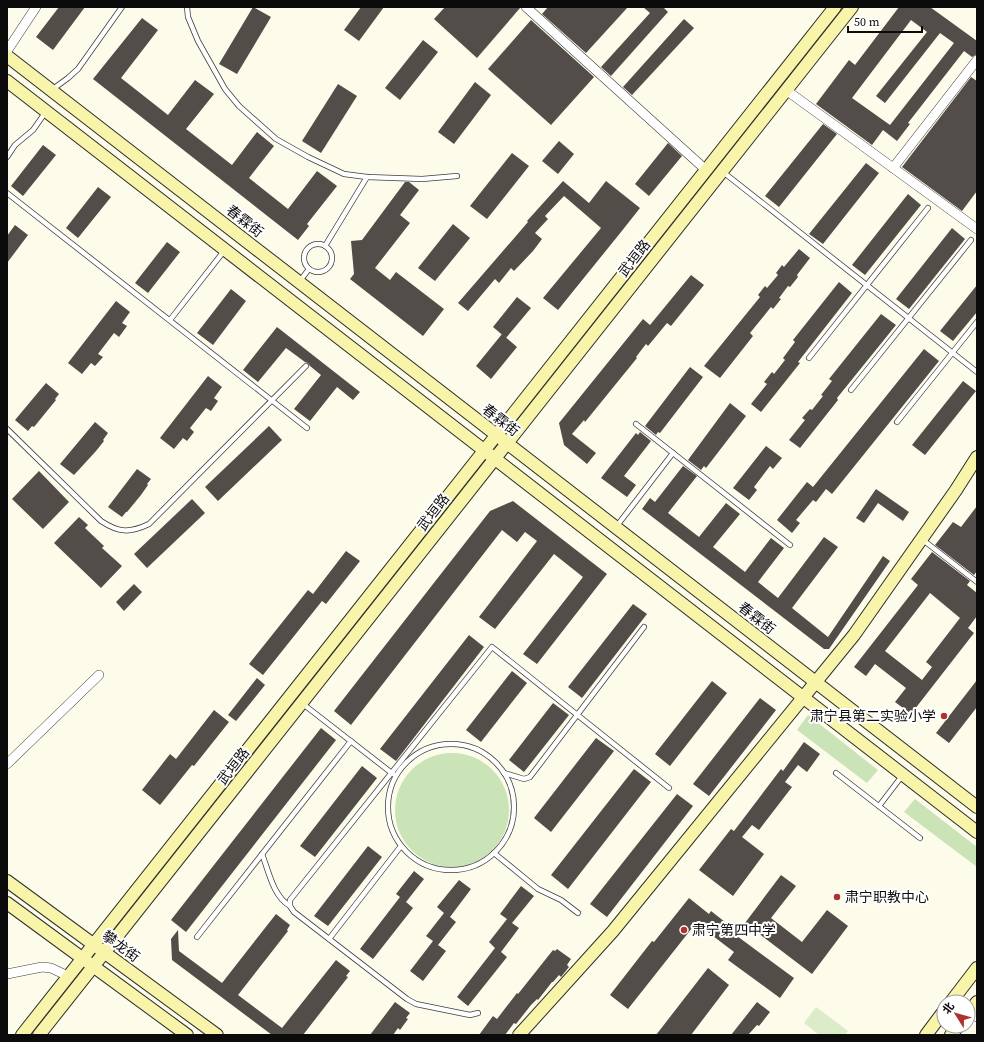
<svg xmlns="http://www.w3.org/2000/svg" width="984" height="1042" font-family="'Source Serif 4','Noto Sans SC',serif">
<rect width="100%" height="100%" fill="#fdfbea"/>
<g fill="#cbe4b7">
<polygon points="808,715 878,770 867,783 797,730"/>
<circle cx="452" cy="810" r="57"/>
<polygon points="915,799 977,847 977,867 904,812"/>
</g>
<polygon fill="#ddecc8" points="816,1007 848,1031 845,1035 819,1035 804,1023"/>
<g fill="#524d48" fill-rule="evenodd">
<polygon points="59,7 85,7 53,50 36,37"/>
<polygon points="253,7 271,17 237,74 219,64"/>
<polygon points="361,7 384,7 359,41 344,30"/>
<polygon points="445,7 520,7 520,8 477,58 434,19"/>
<polygon points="548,7 628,7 586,53 542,14"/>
<polygon points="643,7 663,7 668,12 611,76 601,67 650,13"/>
<path d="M899,7h31l47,34v13l-5,3 -8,-6 -56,72 2,1 -13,17 -14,-11 -11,15 -56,-41 33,-44 6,5zM911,20l16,12 -51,64 9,7 55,-70 14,10 -64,82 -38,-27z"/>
<polygon points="142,18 158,30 121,78 168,115 195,80 214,94 186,129 232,165 257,132 274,146 249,178 288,209 317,171 337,186 307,224 309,226 298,240 93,79"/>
<polygon points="684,19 694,28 632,95 623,87"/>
<polygon points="531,20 594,77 551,125 488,69"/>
<polygon points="423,40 438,52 400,100 385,88"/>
<polygon points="971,77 977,81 977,191 962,211 902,167"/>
<polygon points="475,82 491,95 454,144 438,132"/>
<polygon points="338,84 357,96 321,153 302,141"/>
<polygon points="823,124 837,134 779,207 765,196"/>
<polygon points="559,141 574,154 558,174 542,161"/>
<polygon points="668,143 682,156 649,196 635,184"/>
<polygon points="43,145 56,155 23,196 11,186"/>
<polygon points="512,153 529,166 487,219 470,206"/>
<polygon points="866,163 879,173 823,244 809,234"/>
<polygon points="563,181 589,203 606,181 640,208 621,232 558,310 543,298 601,228 564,196 545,216 548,219 535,233 542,239 533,251 514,271 511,268 499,283 495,279 468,311 458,303 528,222 527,221"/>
<polygon points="405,182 409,182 419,190 400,215 410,223 375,268 390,280 396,272 444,309 423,336 350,279 354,274 351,241 362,240"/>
<polygon points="98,187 111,197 78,238 66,228"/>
<polygon points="908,194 921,205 865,275 852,265"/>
<polygon points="453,224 470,238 435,281 418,268"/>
<polygon points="15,225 28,235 7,263 7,236"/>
<polygon points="952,228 965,239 909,309 896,299"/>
<polygon points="167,242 180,252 148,293 135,283"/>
<polygon points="799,249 810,258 797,275 798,277 790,287 788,286 779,298 781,299 773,309 771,307 750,333 753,336 720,378 704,366 760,297 758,295 765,286 767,288 778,275 776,273 782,265 784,267"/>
<polygon points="691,275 704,285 671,326 667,323 648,346 646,344 636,357 637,358 585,422 584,420 572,434 596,453 587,464 564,445 559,423 643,319 650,325"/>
<polygon points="839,282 852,293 798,362 800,363 761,412 751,404 767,384 764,382 772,372 774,374 785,360 783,358 795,342 793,340"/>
<polygon points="977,285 977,312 953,341 940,331"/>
<polygon points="231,289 246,301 213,345 197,333"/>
<polygon points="517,297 531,308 506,338 493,327"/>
<polygon points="116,301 130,312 122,323 127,326 119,337 114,333 98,354 103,357 95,366 91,363 82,374 68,363"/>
<polygon points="881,314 896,325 837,398 838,400 800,448 789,440 805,420 802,418 810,409 812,410 823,396 821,395 832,381 829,379"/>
<polygon points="277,327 360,392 353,400 337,387 310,421 294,409 321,375 310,366 308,363 305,362 286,348 258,382 243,370"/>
<polygon points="502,334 517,347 491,379 476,366"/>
<polygon points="924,349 939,361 832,494 826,489 816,502 813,500 796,520 800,523 792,533 777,520 807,482 813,487"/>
<polygon points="690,367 703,377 660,433 658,432 656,435 645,426"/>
<polygon points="208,376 222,387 214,398 218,401 211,411 206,408 190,428 194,432 187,441 183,438 174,449 160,438"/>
<polygon points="963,381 976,391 925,455 912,445"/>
<polygon points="46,383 59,394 55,399 56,400 34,427 32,426 28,431 15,420"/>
<polygon points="730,403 746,416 706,468 704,466 701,470 688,460"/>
<polygon points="95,422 108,433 103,440 104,441 96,451 74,475 60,464"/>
<polygon points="269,426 282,440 218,501 205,487"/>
<polygon points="640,432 651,441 624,476 636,485 627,497 601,478 636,433 638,435"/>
<polygon points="766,446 782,458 773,469 770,466 754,487 757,490 749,500 733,488"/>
<polygon points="683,466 697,476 668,513 699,537 726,503 740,514 713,547 745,572 771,538 784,548 758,582 778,598 824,537 838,547 792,608 828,637 883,556 890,561 829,649 824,649 642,509 650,498 655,502"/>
<polygon points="137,469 151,479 147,484 148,485 141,495 127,512 126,512 122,517 108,507"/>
<polygon points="39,471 69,502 43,529 12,499"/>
<polygon points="876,489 909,512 903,521 878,503 864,523 856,518"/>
<polygon points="192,499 205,513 147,568 134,554"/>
<polygon points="513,501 607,574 537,664 523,654 583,577 554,554 495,629 479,617 537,541 525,532 517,542 502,530 351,725 334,711 490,511"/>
<polygon points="977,506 977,571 974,575 935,545 953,522 961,527"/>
<polygon points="79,517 88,525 85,528 104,546 102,548 122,566 101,588 54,543"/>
<polygon points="346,551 360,561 326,604 322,601 263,675 249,664 308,590 313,594"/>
<path d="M932,552l38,29 -3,4 10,8v23l-9,12 6,5 -63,81 -16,-12 11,-14 -31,-24 -9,12 -12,-9 64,-82 -7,-6zM930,593l30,25 -34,44 6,5 -10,13 -37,-29z"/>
<polygon points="134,584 142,592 124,611 116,602"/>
<polygon points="633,604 647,614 582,698 568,687"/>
<polygon points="469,635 484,647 396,761 380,749"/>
<polygon points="512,671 527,683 481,742 466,730"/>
<polygon points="257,678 265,685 236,721 228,715"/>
<polygon points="977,680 977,707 949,743 936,733"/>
<polygon points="712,681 727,693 670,766 655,754"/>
<polygon points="760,698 776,710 709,796 693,784"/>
<polygon points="553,703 569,715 524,772 509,760"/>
<polygon points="214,710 229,722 194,766 192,765 160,805 142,790 170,754 176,759"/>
<polygon points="321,728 336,740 186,932 171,920"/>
<polygon points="596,738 614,751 551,832 534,818"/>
<polygon points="804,742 820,754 807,772 798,765 785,782 792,787 759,830 752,825 742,837 764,854 733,896 699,870 731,829 734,831 781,769 783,771"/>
<polygon points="362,766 377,778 315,857 300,846"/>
<polygon points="634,769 651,782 568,889 551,875"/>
<polygon points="677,794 693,806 607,917 590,904"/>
<polygon points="368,846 382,857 328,926 314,916"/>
<polygon points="414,871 424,879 406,902 413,908 373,959 360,949 400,897 396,894"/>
<polygon points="781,875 796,886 771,918 802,942 827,910 848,926 812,974 745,923"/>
<polygon points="459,880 471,889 450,917 456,922 438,945 446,951 423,981 410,971 433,941 426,936 444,913 437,907"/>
<polygon points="521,886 534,896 512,923 519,928 501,952 507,957 468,1006 457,997 495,948 489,942 507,919 500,914"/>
<polygon points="689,898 709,914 711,911 739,933 737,936 794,978 780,998 728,960 734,952 696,923 628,1009 610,995 652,941 654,942"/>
<polygon points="276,914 290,925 287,930 288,931 238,995 282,1028 336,960 350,971 346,976 348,977 303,1035 272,1035 172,960 171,939 178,930 179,951 222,983"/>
<polygon points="557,949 571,959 567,965 569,967 561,977 559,975 553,982 552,982 538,1000 537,999 531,1005 516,1024 514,1023 505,1035 479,1035 493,1016 497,1019 517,993 518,994 553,950 555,951"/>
<polygon points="708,968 729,985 691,1035 656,1035"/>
<polygon points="395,1002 410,1013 406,1018 408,1019 400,1030 398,1028 393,1035 370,1035"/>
<polygon points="757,1002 770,1012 759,1026 757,1025 748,1035 731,1035"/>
</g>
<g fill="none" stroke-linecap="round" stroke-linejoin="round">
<g stroke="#3e3e3e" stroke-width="6">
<g id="lane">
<polyline points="187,7 188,17 198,41 225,89 239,106 276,139 308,157 344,174 367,177 422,179 457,176"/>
<polyline points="53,89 68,78 78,69 122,7"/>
<polyline points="7,157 15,145 33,130 45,113"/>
<polyline points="723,172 977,372"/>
<polyline points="7,193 307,428"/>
<circle cx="318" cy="258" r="14"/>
<polyline points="325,246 367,177"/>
<polyline points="299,282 309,269"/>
<polyline points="170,320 224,251"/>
<polyline points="809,358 928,208"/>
<polyline points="851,390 971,240"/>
<polyline points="897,422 977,322"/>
<polyline points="636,424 790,545"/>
<path d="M7,429l94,92c18,12 29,12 48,3l157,-158"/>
<polyline points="616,527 673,453"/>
<polyline points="923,540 977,582"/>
<polyline points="303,704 393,774"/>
<circle cx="451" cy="807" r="63"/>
<polyline points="504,773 524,779 530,777 644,627"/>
<polyline points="836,773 920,838"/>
<polyline points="879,806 902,776"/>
<polyline points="494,853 538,889 561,900 578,913"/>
<path d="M262,854c7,18 11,42 28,52"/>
<polyline points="197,937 351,741"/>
<polyline points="329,939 401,846"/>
<polyline points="478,1013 470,1015 416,1004 407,999 294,912 290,906 290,900 492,647 669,788"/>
</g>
</g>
<g stroke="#3e3e3e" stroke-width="10">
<g id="street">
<polyline points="526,7 706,170"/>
<polyline points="7,51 36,7"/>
<polyline points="786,90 977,229"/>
<polyline points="893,168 977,60"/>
<polyline points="7,764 99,675"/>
<polyline points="7,974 42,967 51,968 68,976"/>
<polyline points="970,1011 977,1017"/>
</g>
</g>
<g stroke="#2d2d2d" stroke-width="14">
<g id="secondary">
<polyline points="7,56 977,807"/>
<polyline points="7,81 977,832"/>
<polyline points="7,881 217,1035"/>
<polyline points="7,903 187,1035"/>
<polyline points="951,1002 977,968"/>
<polyline points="968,1013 977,1002"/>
<polyline points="22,1035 835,7"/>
<polyline points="39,1035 852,7"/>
<polyline points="519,1035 613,931 854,635 956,490 977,457"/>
<polyline points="926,1035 944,1011"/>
<polyline points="951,1035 958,1026"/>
</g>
</g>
<use href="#lane" stroke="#fff" stroke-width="4.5"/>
<use href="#street" stroke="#fff" stroke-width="9"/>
<use href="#secondary" stroke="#f8f5aa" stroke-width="12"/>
</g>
<g fill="#ae332f" stroke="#fff" stroke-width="1.5">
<circle cx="944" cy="716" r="4"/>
<circle cx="837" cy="897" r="4"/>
<circle cx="684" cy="930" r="4"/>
</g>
<g text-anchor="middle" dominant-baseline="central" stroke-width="4" stroke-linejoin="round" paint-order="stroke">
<g font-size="14" fill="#0b0b0b" stroke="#fff">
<text transform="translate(245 221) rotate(38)">春霖街</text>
<text transform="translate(634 258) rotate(-52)">武垣路</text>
<text transform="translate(501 420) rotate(38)">春霖街</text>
<text transform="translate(433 512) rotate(-52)">武垣路</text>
<text transform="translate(757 618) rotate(38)">春霖街</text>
<text transform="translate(233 766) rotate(-52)">武垣路</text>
<text transform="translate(121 946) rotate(36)">攀龙街</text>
</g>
<g font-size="14" fill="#0b0b0b" stroke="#fff" text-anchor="start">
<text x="936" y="716" text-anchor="end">肃宁县第二实验小学</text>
<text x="845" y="897">肃宁职教中心</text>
<text x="692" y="930">肃宁第四中学</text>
</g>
</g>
<rect width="984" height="1042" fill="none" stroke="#0b0b0b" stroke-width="16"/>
<g transform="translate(956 1014) rotate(307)"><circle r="19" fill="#ffffff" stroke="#9d9d9d"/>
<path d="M0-3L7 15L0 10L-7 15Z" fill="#ae332f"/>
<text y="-6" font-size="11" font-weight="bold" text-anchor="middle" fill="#0b0b0b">北</text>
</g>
<path d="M848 26v6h74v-6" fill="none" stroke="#0b0b0b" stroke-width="2"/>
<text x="854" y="26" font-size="12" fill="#0b0b0b" stroke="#ffffff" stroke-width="3" paint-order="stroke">50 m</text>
</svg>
